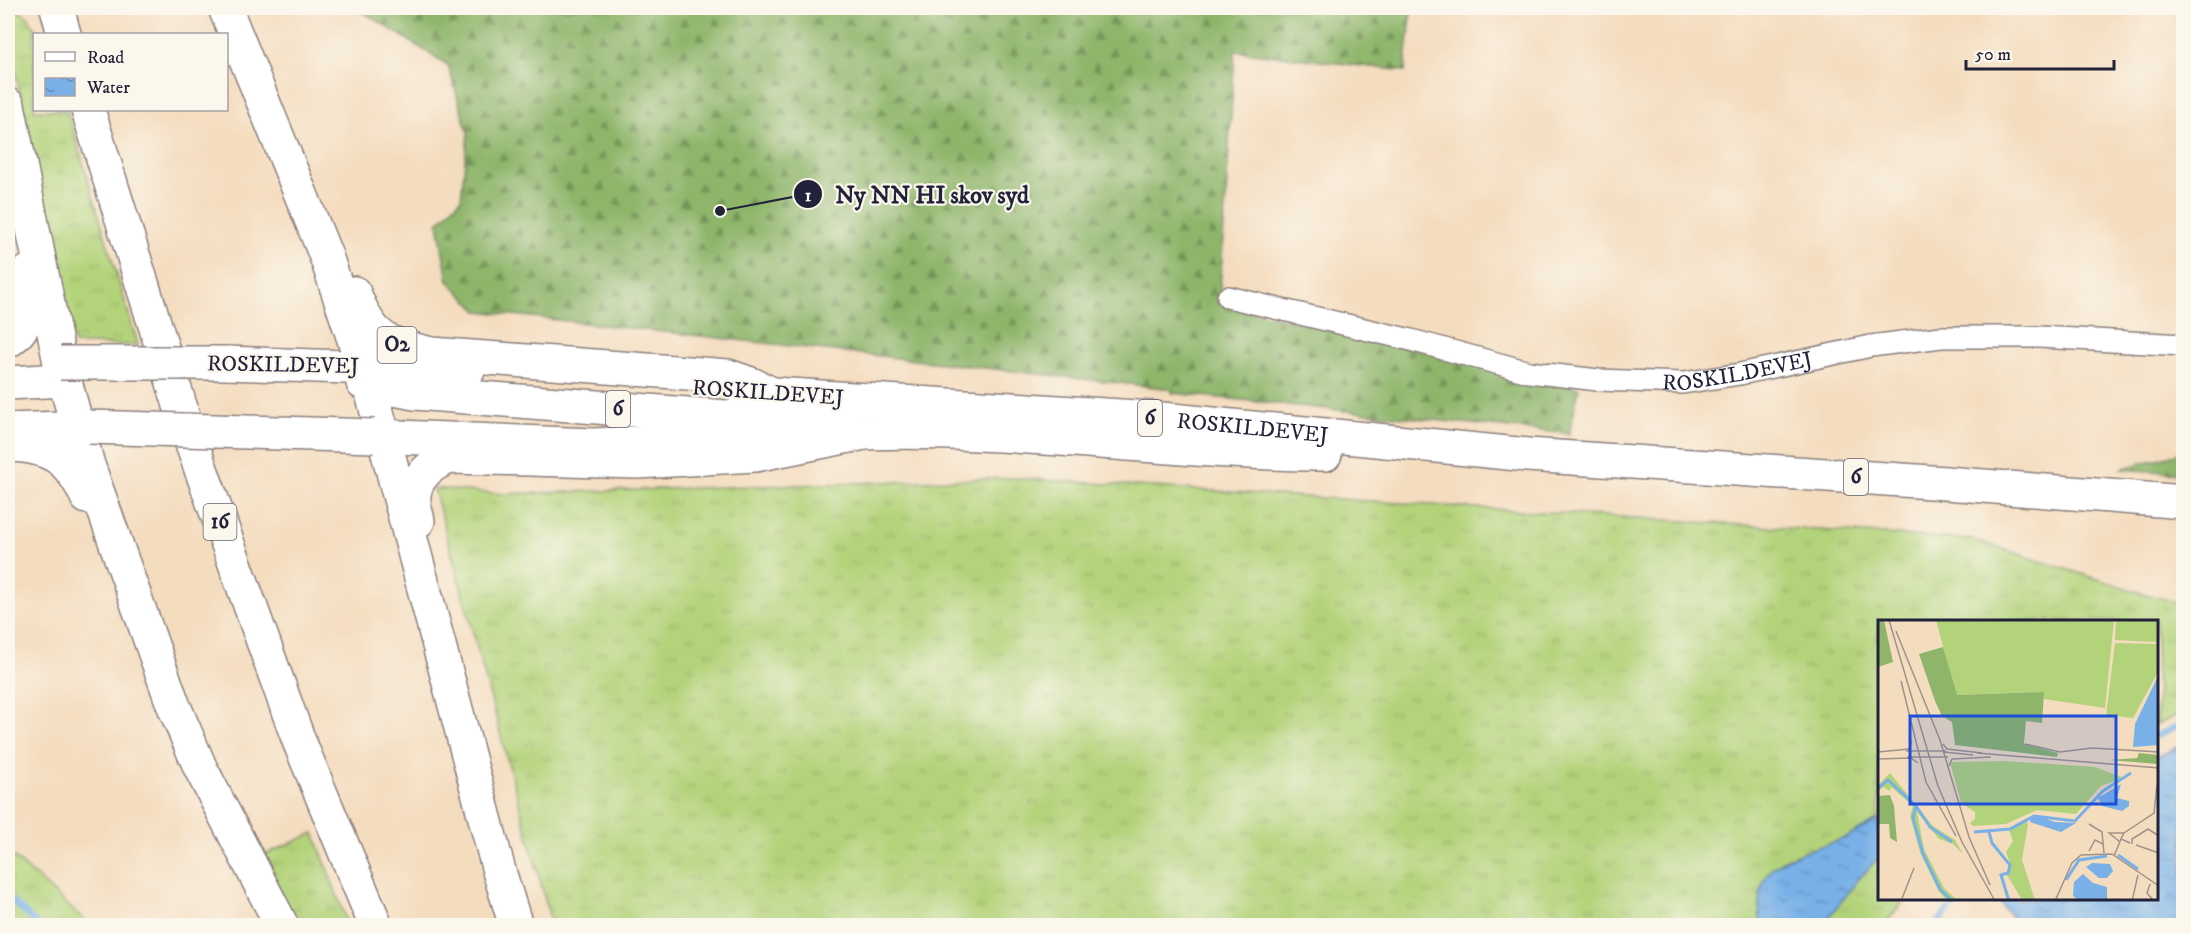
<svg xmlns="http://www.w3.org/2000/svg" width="2191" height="933" font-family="'IM FELL DW Pica',serif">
<defs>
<pattern id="grass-tufts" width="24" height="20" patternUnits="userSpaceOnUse" patternTransform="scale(1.5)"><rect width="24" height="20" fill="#b3d37a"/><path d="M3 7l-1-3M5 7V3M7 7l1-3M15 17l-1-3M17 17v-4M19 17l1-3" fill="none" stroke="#9ab56a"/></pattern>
<pattern id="forest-firs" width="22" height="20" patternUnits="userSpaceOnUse" patternTransform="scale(1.5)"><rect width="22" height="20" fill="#8eb56a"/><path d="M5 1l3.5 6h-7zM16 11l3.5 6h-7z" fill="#749358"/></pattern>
<pattern id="water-ripples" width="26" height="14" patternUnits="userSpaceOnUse" patternTransform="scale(1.5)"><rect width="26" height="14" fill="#78b0e7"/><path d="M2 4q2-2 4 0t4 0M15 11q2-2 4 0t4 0" fill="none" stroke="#628fbc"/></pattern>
</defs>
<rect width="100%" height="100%" fill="#fbf7ec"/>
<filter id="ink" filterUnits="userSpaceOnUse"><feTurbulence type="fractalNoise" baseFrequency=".0167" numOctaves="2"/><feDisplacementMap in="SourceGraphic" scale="12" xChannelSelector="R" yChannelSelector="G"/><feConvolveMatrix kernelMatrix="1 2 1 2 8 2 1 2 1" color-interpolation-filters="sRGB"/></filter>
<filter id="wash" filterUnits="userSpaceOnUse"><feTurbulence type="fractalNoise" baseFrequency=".008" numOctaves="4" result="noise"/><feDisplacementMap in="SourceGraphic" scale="24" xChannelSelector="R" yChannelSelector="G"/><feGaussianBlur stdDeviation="1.35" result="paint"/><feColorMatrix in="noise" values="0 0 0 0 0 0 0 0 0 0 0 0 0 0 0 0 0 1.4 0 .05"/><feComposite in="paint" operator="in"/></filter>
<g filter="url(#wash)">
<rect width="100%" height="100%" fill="#f4dcbe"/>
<g fill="url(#grass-tufts)" stroke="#6a7a5a" stroke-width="1.5">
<polygon points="15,8 29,18 38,34 34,34 34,110 67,110 138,345 74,344 10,47"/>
<polygon points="1013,478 1974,540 2142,593 2183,604 2183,712 2157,725 2156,621 1879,621 1879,898 1906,899 1884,925 557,925 550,918 434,488 502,494"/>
<polygon points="314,833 348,925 295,925 259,857"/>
<polygon points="8,852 89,924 90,925 9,925"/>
</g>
<g fill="url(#forest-firs)" stroke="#586c52" stroke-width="1.5">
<polygon points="357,8 1412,8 1405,71 1235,51 1220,289 1217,303 1579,388 1569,434 1172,393 1172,389 478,311 448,281 438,223 461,199 468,133 448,65"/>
<polygon points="2183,452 2183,473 2120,469"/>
</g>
<g fill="url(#water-ripples)" stroke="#4d6991" stroke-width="1.5">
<polygon points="2183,744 2183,925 2018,925 2001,904 2002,899 2156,898 2157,757"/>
<path d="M1879,819v38l-21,23 -35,45h-62c-11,-68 31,-68 82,-86 12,-5 24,-14 36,-20z"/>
</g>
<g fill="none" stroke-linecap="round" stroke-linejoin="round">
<g stroke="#78b0e7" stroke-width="6">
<polyline points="2156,736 2184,723"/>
<polyline points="8,897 39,926"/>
<polyline points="1935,926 1959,898"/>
</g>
</g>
</g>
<g filter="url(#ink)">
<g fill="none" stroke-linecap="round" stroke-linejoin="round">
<g stroke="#8b7f7c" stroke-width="24">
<g id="minor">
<path id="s1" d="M1228,297l183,43 118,32 69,8 85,3 57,-9 131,-28 70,-9h98l145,8"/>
</g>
</g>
<g stroke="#8b7f7c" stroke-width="36">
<g id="primary">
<polyline points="227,363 468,371"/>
<polyline points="8,383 64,380"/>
<polyline points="363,383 415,393 739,418 804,427 855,431"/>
<path id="s2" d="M744,392l408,26 376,37 418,28 238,19"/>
<polyline points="8,430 89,427"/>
<path d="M840,434c162,-9 323,20 485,20"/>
<polyline points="374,436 593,445 780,437"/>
</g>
</g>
<g stroke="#8b7f7c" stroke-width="36">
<g id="trunk">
<polyline points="57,8 64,34"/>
<polyline points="225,8 326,256 372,393 499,871 516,926"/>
<polyline points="8,105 60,363 88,465 173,704 200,767 282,926"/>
<polyline points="88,110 193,447 299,741 376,926"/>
<path d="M354,293c19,47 30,50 78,61l296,22 23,8 21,10"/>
<path d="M8,341c25,-16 22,-43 20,-69"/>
<path d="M8,445c42,1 61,13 79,52"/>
<path d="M418,521c-1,-6 -4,-13 -4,-19 -2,-23 17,-39 37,-45l187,5 117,-7 114,-23"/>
</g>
</g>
<use href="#minor" stroke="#fff" stroke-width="21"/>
<use href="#primary" stroke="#fff" stroke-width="33"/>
<use href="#trunk" stroke="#fff" stroke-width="33"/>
<g stroke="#8b7f7c" stroke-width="36" stroke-linecap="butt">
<g id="primary-bridge">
<polyline points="60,363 227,363"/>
<polyline points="89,427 374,436"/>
</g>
</g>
<use href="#primary-bridge" stroke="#fff" stroke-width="33"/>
</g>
</g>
<g text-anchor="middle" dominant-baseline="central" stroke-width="4.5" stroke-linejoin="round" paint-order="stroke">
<g fill="#fbf7ec" stroke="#636270" stroke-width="1.5">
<rect x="377.5" y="327" width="39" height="36" rx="4.5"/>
<rect x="606" y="391" width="24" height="36" rx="4.5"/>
<rect x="1138" y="400" width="24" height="36" rx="4.5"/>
<rect x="1844" y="459" width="24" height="36" rx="4.5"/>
<rect x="203.5" y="504" width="33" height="36" rx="4.5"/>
</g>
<g font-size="21" font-weight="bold" fill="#22223b">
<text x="397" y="345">O2</text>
<text x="618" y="409">6</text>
<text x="1150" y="418">6</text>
<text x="1856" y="477">6</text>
<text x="220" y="522">16</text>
</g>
<g font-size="22" fill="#22223b" stroke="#fbf7ec">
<text transform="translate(283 365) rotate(1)">ROSKILDEVEJ</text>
<text stroke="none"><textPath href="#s1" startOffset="520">ROSKILDEVEJ</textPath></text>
<text transform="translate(768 393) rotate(4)">ROSKILDEVEJ</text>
<text stroke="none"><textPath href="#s2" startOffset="510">ROSKILDEVEJ</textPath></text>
</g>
</g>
<g transform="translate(1878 620)">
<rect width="280" height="280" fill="#f4dcbe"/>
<path d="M58,0h178l-9,88 -61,-9v-7l-88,3zM238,0h42v22l-43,-2zM237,23l43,1v28l-25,46 -27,-3zM127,141l90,6 29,11 -23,8 -25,28 -39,-4 -31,14 -33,2 -3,-3 5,-4v-7l-14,-9 -11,-41zM12,153l43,53 22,14 8,14 -10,-10 -14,-5 -22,-27 7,37 20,39 13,12h-10l-8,-8 -19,-40 -10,-36 3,-10 -22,-19 -1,4 -7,-4 -5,5v-7z" fill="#b3d37a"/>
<path d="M0,0h6l9,42 -15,5zM65,27l14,48 87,-3 -2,31 -16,-2 -2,23 34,9 -1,4 -102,-12 -3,-23 -10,-6 -7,-15 -16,-47zM261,133l19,2v9l-49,-4 28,-2zM12,175l4,11 3,36 -7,-4 -1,-14h-11l1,-28z" fill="#8eb56a"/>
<path d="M147,199l3,5 -6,36 13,40h-13l-15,-25 4,-9 -5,-14 7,-11 -4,-11z" fill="#b3d37a"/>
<path d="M280,56v69l-25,2 2,-23zM243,164l-4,14 12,3v5l-7,5 -20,-5 -4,-8zM163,197l14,5 21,1 -15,9 -31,-10 1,-4zM214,243l18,1 3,7 -6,7h-8l-13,-11zM205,254l10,9 14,4v13h-28l-6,-4 1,-14z" fill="#78b0e7"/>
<path fill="none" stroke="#78b0e7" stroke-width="3" d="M0,168l10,-8 28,26 14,21 22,15M38,186l-3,12 10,36 17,35 12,12M96,212l36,-3 24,-13 41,5 28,-30 28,-18M111,212l3,11 18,22 -2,8 -7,2 8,26M240,235l20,14M188,260l13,-20 28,-4"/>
<path fill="none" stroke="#a0928a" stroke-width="1.5" d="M11,0l49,166 24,56 33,59M18,11l44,109 29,97 21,48M23,61l25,101 30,54M65,124l4,5 35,4M147,124l35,8 32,-4 67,4M28,131h40M0,132l31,-3 3,-8M66,132l29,3M99,133l182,15M29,137h41M0,139l33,-1 7,5M71,146l3,-7 39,-2M211,204l13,8 2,21M246,213l30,-20 3,-28M242,222l-11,-9h15l-3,6M254,224v-5l16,-10 11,7M258,225l23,8M211,231l6,-11 8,4M236,236l7,-17 9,4M272,264l-3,9 7,8M23,281l13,-33M177,281l17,-38 9,-8 31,-1 47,32M254,281l6,-26"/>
<path fill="#1d4ed8" fill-opacity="0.15" stroke="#1d4ed8" stroke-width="3" d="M32,96h206v88h-206z"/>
<rect width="280" height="280" fill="none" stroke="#22223b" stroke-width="3"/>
</g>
<path fill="none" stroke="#22223b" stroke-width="2" d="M720 211L808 194"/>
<g fill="#22223b" stroke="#fbf7ec" stroke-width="2">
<circle cx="720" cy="211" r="6"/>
<circle cx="808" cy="194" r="15"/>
</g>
<g font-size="18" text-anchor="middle" font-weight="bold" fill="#fff">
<text x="808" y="201">1</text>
</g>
<g font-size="24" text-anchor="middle" font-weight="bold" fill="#22223b" stroke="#fbf7ec" stroke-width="4.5" stroke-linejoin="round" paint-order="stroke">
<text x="932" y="203">Ny NN HI skov syd</text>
</g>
<rect width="2191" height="933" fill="none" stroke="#fbf7ec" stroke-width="30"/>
<rect x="33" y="33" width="195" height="78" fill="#fbf7ec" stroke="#a4a2a5" stroke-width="1.5"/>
<rect x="45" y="52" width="30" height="9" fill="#ffffff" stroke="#a4a2a5" stroke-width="1.5"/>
<text x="87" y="63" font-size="18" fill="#22223b">Road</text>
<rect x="45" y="78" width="30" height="18" fill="url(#water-ripples)" stroke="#a4a2a5" stroke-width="1.5"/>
<text x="87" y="93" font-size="18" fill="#22223b">Water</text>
<path d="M1966 60v9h148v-9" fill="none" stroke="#22223b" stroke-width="3"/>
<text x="1975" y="60" font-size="18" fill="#22223b" stroke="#fbf7ec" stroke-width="4.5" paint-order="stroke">50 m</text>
</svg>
